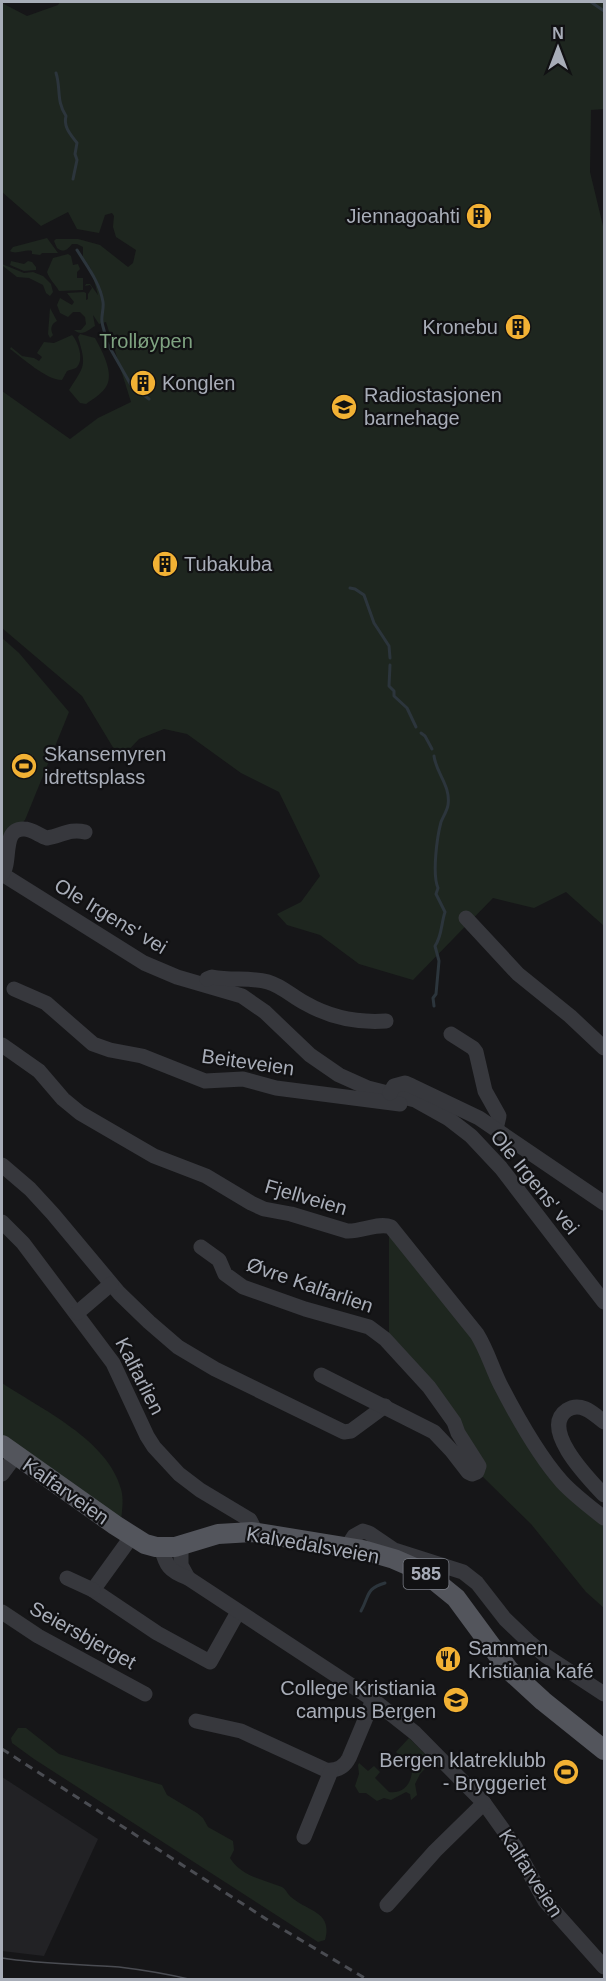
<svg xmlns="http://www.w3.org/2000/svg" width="606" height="1981" font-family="Arial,sans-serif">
<rect width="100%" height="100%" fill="#161618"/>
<polygon fill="#222225" points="2,1777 98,1839 44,1956 2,1951"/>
<g fill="#1e261f">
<path d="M60,2h544v107l-13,1 -1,62 14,58v696l-38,-34 -32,16 -41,-10 -80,82 -54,-16 -39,-29 -33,-10 -10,-11 24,-12 19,-26 -41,-84 -38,-19 -54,-39 -23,-5 -25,10 -19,20 -38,-63 -80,-68v-237l68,48 28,-21 33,-16 -25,-80 -7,2 -6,-9 2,11c-7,4 -13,11 -21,4h7l5,-6 -1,-7 -5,-5h-7l-5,5 -8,-4 -3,-8 3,-7 12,7 2,-3 -7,-9 17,-1 2,1v7l2,-1v-5l4,-6 -2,-3 -5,1 1,-2h4l8,11 -7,-26 -8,-12v-10l-6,-3h-5c-5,6 -8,9 -15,4l-3,-7 2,-2h22l22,6 28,22 5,-4 3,-13 -20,-13 -3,-10 1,-11 -2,-3 -7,2 -6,18 -22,-4 -9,-17 -27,14 -39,-34v-189l25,13 31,-11z"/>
<path d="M47,238l11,15h-16l-2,2 -8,-1v-3c-7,-2 -16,4 -22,0l3,-4z"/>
<path d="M68,254l3,2 2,9 5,-1 2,5 -3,3v6h6v12l-24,1c-3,-6 -10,-12 -12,-19l6,-14z"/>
<polygon points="11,261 24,264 28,261 32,262 36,267 36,270 24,271 10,265"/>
<polygon points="2,264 24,273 33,272 43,276 51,284 53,292 50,296 46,293 43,285 29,278 17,277 3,266"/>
<path d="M50,308l7,13c-6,3 -7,8 -4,14l-3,3 -2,-4z"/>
<path d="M80,334l15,4c6,11 19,34 12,47 -4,8 -14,14 -21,19l-6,-1 -11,-13c15,-24 18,-23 9,-53z"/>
<path d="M72,335c6,6 13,26 4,33 -2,1 -7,2 -9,3l-5,9c-16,0 -39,-22 -52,-31l1,-2 11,9 12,2 5,3 3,-4 -5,-4 7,-11 10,1z"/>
<polygon points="2,638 19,653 69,712 25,820 2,837"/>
<polygon points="389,1231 459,1310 503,1399 604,1523 604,1608 586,1592 531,1524 481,1475 389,1339"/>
<path d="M2,1383c39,26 106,57 119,106 3,10 1,22 0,32l-119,-84z"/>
<path d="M18,1728h8l33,26 103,31 5,10 30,18 6,5 5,9 25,14 1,9 -4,8c12,19 33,21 52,29 5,3 5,7 9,10 17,15 42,14 34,43l-7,2 -284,-183 -22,-16 -1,-5z"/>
<path d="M409,1738l23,23 -12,13 -5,10 2,11 -6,5 -1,-6 -4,-2 -15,8 -7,-2 -7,3 -11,-8h-7l-4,-7 4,-12 -1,-9 1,-2 9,8 6,-5 6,6 -5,6 14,14c15,2 23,-9 23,-23l-16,-17z"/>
</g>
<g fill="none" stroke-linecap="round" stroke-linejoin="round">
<g stroke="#2c353c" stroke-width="3">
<polyline points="591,2 604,11"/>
<path d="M56,73c5,15 0,28 10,43 -3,11 5,19 11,27l-2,11 2,6 -4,19"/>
<path d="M77,250c10,16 23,33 26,52 1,7 -2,14 -1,20 1,7 4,12 4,19l25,44 18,14"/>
<polyline points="350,588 355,589 364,595 374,623 389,646 390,658"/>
<polyline points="390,665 389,686 394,691 394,696 407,708 416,727"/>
<polyline points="421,733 425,736 432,749"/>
<path d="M434,756c2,17 17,30 14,49 -1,6 -5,12 -7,17 -4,15 -9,52 -3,66l-2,6 9,18c-4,12 -3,24 -10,34l4,15 -3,33 -3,4 1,8"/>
<path d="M361,1611c9,-16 4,-22 24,-28"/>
</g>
<g stroke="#37383d" stroke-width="15">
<polyline points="2,874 144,963 177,977 242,996 265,1012 310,1055 339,1075 368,1088 415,1100 449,1119 471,1136 501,1168 604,1302"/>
<path d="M2,874c10,-11 -1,-46 22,-45 8,0 16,7 23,9 14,-2 23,-10 38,-6"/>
<polyline points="466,918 518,974 570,1016 604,1048"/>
<path d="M207,979l5,-2c19,4 39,0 56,5 14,4 25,15 37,21 26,15 52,20 81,18"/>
<polyline points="14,989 46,1003 93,1044 110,1050 142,1056 205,1081 243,1079 276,1088 400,1104"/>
<polyline points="451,1034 473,1048 476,1052 485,1091 499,1116 496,1129"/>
<path d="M2,1045l37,26 24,28 17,14 74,43 52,20 45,27 13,6 27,5 56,17c14,1 32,-9 44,-4l86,107c10,16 15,34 23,50 17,33 38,71 62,98 12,13 28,25 42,36"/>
<polyline points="390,1093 394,1086 405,1083 412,1086 479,1118 604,1203"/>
<polyline points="2,1165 30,1189 53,1214 119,1293 149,1322 178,1347 215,1369 344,1432 351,1431 385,1406"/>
<polyline points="2,1222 23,1243 113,1363 147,1436 154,1447 179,1474 200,1490 250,1520 253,1526 252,1532"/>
<polyline points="201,1247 219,1260 225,1274 243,1287 305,1309 369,1327 385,1339 429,1387 454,1422 458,1433 479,1466 477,1472 472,1474 468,1472 451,1450 434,1432 321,1375"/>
<polyline points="77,1313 111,1284"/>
<path d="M604,1422c-10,-8 -23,-21 -37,-12 -28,19 23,70 37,85"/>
<polyline points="2,1474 16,1455"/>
<polyline points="132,1536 93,1590 157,1633 210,1662 238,1612"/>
<polyline points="181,1546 181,1565 188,1578"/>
<path d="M161,1547c5,19 8,24 27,31l184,121 43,34 69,70 30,42 31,56 59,66"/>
<polyline points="347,1547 354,1536 363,1531 369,1533 394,1550 463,1572 477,1583 505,1619 528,1641 546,1656 604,1694"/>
<polyline points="67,1578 93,1590"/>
<polyline points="2,1612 38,1636 145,1694"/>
<path d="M196,1721l45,10 85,39c10,1 18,-2 23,-12l21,-50 2,-9"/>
<polyline points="304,1837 331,1771"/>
<polyline points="387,1905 435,1851 484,1803"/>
</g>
<polyline stroke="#53555c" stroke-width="20" points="2,1445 115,1525 145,1544 156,1547 175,1547 218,1534 252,1532 363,1550 394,1559 424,1572 456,1598 509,1670 543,1701 604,1750"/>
<path stroke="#4a4c52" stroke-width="1.5" d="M2,1958c38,6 78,6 117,9 25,3 49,7 74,13"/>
<polyline stroke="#4a4c52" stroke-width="3" stroke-dasharray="8 6" stroke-linecap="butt" points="2,1749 274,1924 368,1980"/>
</g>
<defs>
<g id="building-disc" transform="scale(1.35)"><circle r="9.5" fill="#f2b134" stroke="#111113"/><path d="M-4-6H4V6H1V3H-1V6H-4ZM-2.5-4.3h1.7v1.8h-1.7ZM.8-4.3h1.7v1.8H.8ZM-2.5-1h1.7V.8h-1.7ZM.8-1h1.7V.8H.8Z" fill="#111"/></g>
<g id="school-disc" transform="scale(1.35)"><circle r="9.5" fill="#f2b134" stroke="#111113"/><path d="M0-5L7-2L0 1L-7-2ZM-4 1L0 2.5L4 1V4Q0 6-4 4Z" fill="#111"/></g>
<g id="stadium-disc" transform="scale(1.35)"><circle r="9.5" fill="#f2b134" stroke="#111113"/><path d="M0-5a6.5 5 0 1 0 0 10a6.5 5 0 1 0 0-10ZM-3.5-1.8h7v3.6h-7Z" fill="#111"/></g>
<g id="restaurant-disc" transform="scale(1.35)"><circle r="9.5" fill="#f2b134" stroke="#111113"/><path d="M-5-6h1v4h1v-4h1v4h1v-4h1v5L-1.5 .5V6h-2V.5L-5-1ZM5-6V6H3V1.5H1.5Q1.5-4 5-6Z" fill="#111"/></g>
<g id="university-disc" transform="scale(1.35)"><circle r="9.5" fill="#f2b134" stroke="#111113"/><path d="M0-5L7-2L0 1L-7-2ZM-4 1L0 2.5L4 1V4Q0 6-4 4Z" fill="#111"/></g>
</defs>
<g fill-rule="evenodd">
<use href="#building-disc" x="479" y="216"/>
<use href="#building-disc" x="518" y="327"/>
<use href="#building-disc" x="143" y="383"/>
<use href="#school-disc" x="344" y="407"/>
<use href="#building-disc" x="165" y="564"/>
<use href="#stadium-disc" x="24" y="766"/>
<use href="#restaurant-disc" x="448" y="1659"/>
<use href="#university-disc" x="456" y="1700"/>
<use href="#stadium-disc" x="566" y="1772"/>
</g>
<g text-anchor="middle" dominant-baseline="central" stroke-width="4.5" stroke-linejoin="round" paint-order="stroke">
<rect fill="#111113" stroke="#7b7e86" stroke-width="1.5" x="403.5" y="1559" width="45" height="30" rx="4.5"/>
<g font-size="18" font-weight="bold" fill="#a8adb8">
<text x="426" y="1574">585</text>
</g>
<g font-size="20" fill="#a8adb8" stroke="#111113" text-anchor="start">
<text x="460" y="216" text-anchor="end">Jiennagoahti</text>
<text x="498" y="327" text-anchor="end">Kronebu</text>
<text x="162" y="383">Konglen</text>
<text x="364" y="395">Radiostasjonen<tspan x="364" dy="23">barnehage</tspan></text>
<text x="184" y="564">Tubakuba</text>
<text x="44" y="754">Skansemyren<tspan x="44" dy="23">idrettsplass</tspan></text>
<text x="468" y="1648">Sammen<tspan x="468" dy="23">Kristiania kafé</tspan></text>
<text x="436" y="1688" text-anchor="end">College Kristiania<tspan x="436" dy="23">campus Bergen</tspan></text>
<text x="546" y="1760" text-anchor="end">Bergen klatreklubb<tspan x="546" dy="23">- Bryggeriet</tspan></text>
</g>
<g font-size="20" fill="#7fa381" stroke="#111113">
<text x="146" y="341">Trolløypen</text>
</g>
<g font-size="20" fill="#a8adb8" stroke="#111113">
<text transform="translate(111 916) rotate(31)">Ole Irgens' vei</text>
<text transform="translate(248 1062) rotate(8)">Beiteveien</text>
<text transform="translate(535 1182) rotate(51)">Ole Irgens' vei</text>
<text transform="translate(306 1197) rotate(16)">Fjellveien</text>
<text transform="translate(310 1285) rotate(19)">Øvre Kalfarlien</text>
<text transform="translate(140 1376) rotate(63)">Kalfarlien</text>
<text transform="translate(66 1491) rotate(35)">Kalfarveien</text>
<text transform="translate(313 1545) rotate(10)">Kalvedalsveien</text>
<text transform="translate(83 1635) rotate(29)">Seiersbjerget</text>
<text transform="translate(531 1873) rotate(57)">Kalfarveien</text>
</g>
</g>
<rect width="606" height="1981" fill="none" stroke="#a8adb8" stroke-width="6"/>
<g transform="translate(558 48)" stroke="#111113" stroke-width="4.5" paint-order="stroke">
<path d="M0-4.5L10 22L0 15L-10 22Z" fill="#a8adb8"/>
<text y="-9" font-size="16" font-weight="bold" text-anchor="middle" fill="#a8adb8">N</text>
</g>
</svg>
